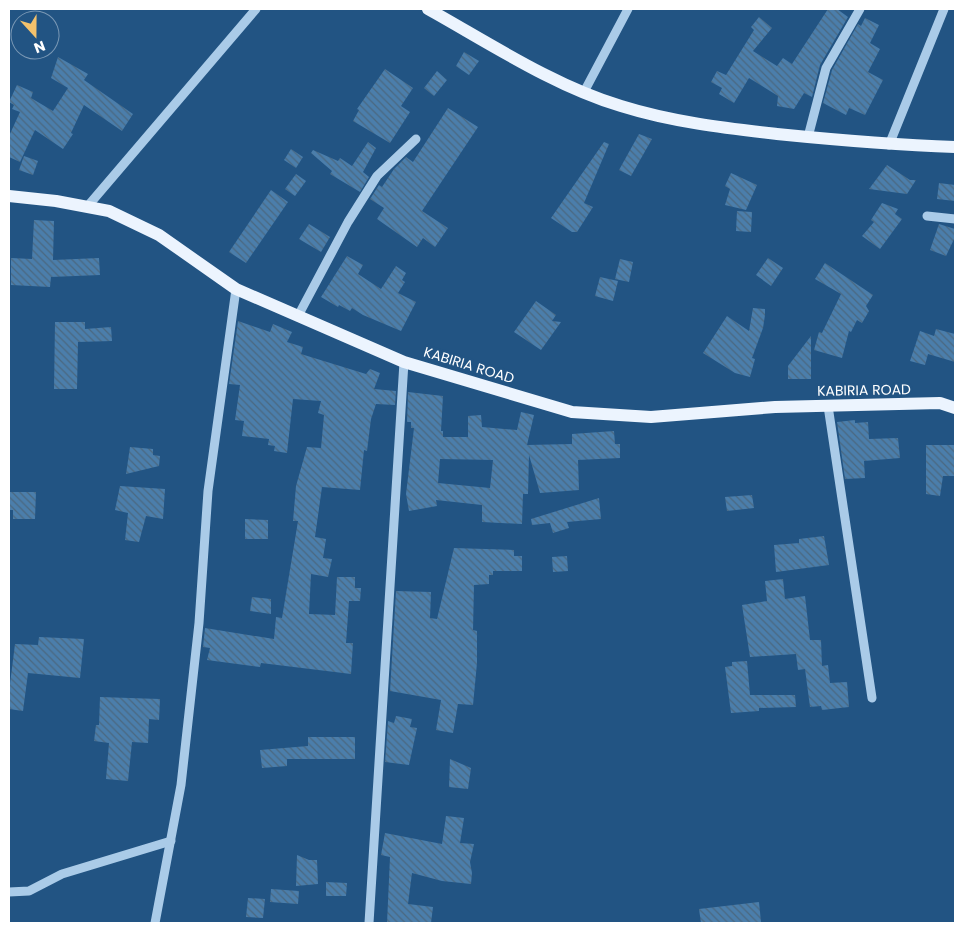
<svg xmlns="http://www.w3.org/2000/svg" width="964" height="932" font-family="Poppins,sans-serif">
<defs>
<pattern id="building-back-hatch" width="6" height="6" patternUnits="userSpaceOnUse" patternTransform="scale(1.25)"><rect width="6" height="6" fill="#4b7eab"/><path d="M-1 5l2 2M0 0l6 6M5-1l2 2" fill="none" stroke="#4b6880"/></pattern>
</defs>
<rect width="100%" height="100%" fill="#225483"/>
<g fill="url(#building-back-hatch)" fill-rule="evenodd">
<polygon points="828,9 837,9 848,17 820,65 812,97 804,93 794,109 777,106 778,96 749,78 734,103 719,94 722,88 711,82 717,71 726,75 754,30 751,27 759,17 772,28 753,51 777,66 783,58 792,64"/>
<polygon points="865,18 879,25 870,43 880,49 868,72 883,80 865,115 849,108 846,115 823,103 832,70 858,24 861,26"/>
<polygon points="464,52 479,61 469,75 456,66"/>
<polygon points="58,57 88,74 84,80 133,114 122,131 84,105 71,133 73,134 63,149 35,130 20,162 9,157 9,136 20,112 12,109 14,105 9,102 17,85 33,92 31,98 53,111 68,88 51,78"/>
<polygon points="385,69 413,88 401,106 410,112 390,143 353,121 359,110 357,109"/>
<polygon points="437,71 447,80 434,96 424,88"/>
<polygon points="448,108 478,127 422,211 448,228 435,247 423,238 417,247 377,219 384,208 370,199 379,185 382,187 394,169 406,157 413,162"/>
<polygon points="639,134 652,139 631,176 619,170"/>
<polygon points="368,142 376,148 363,172 369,177 360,192 330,174 332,171 311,153 313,150 338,161 340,158 352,166"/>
<polygon points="604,142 609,144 584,203 593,207 577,232 572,232 551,218"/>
<polygon points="291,149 303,157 296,168 284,160"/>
<polygon points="24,156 38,161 33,175 19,170"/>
<polygon points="887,165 910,180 916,180 907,194 869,189"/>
<polygon points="731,173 757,185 746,210 725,205 730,189 725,186"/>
<polygon points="296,174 306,181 295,196 285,189"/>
<polygon points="939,183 955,185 955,201 937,199"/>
<polygon points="271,190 288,202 246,263 229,252"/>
<polygon points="882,203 898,209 895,214 902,219 880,249 862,236 874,222 871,220"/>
<polygon points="737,211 752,212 751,232 736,231"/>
<polygon points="34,220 54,221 53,260 99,258 100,275 51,277 50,287 11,285 11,258 32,259"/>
<polygon points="309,224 330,237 321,252 299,239"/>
<polygon points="939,224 955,229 955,237 946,256 930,250"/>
<polygon points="347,256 363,265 358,274 381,289 396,266 406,273 402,280 405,282 398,293 416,302 401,331 363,315 352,308 350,311 339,305 338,307 321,297"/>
<polygon points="768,258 783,268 771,286 756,275"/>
<polygon points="620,259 633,262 629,282 615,279"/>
<polygon points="825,263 873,295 866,306 869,311 862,323 857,320 851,332 849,331 842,358 814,350 819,332 822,333 841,294 815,279"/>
<polygon points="600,277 618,281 613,301 595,296"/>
<polygon points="536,301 556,315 552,321 561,322 541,350 514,332"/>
<polygon points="753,308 765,309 765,315 763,328 752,358 755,359 750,377 735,373 703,353 727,316 749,331"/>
<polygon points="238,321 270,332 273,324 292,332 287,342 303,347 301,354 366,374 370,369 380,373 374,389 396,391 395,405 376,404 371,419 367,451 364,450 360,490 322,487 315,537 326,539 323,558 332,559 328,577 311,574 309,614 335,615 337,577 355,577 355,588 361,588 360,601 349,601 346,643 353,643 351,674 261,663 260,667 207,660 210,648 203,647 205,628 274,639 276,617 282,618 298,521 293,521 296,486 307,447 321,448 324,415 318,413 321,401 293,399 287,453 274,451 275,446 268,445 269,439 242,436 244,421 235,420 240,385 229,384"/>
<polygon points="55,322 85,322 85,329 111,327 112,341 78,342 77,389 54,389"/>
<polygon points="936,329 955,334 955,362 928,354 925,365 910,361 920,331 934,336"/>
<polygon points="811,336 811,379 788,379 788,366"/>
<path d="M408,392l35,4 -2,35h2v6h25v-21l13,-1 1,12 35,3 4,-18 13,3 -7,30 45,-1v-10l42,-3 1,13h5v14l-42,2 1,30 -39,3 -11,-38 -1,39h-5l-1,30 -40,-2v-17l-46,-5 1,6 -28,5 -3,-17 8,-66h-3v-6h-4zM440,459l53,1 -3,28 -52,-5z"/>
<polygon points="855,420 855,423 868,422 869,439 898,438 900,458 864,461 865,478 845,479 837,422"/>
<polygon points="926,445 955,445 955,476 943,476 940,496 926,494"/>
<polygon points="130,447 153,449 153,455 160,456 159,466 126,474"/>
<polygon points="120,486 165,489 163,519 146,516 139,542 125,540 128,513 115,510"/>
<polygon points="10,492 36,492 35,519 13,519 13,510 10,510"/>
<polygon points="752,495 754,508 727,511 725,497"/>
<polygon points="599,498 601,519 567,522 569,528 553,533 550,523 532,525 531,519"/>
<polygon points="245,519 268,520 268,539 245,539"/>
<polygon points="824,536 829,565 776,572 774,545 799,543 799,539"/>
<polygon points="454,548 514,550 514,556 522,556 522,571 493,571 493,575 489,575 489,584 474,585 473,630 477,631 477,663 473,705 458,704 453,733 436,730 441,700 390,691 396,591 431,592 430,618 437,619"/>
<polygon points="567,556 568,571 553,572 552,557"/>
<polygon points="783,579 785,599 805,596 810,640 821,640 822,666 828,665 830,683 847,682 849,707 822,710 821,706 810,707 805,669 798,670 796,654 750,657 742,605 767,601 765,581"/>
<polygon points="252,597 271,599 271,614 250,611"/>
<polygon points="39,637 84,639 80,678 28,673 23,711 9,709 9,692 15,644 38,645"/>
<polygon points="747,661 750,695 795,695 796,707 759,708 759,711 731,713 725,667 732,666 732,662"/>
<polygon points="100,697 160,699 159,720 149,719 148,743 132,742 128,781 106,779 109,743 94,741 96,725 99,725"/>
<polygon points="396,716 412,719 410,727 417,728 409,765 385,762 388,721 394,723"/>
<polygon points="308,737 355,737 355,759 287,759 287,766 262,768 260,750 308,746"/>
<polygon points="450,759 471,768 468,789 449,787"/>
<polygon points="446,816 464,818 460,843 474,844 470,862 472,873 471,884 442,881 412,873 408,904 433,907 431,923 387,923 390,857 381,855 385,833 442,844"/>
<polygon points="297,855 309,860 317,860 318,884 296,886"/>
<polygon points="326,882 347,883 346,896 326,896"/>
<polygon points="271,889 299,891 298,904 270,902"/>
<polygon points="248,898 265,899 263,918 246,917"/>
<polygon points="759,902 761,922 701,923 699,909"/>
</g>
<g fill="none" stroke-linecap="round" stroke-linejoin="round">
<g stroke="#aacbe8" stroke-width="9">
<polyline points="584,92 628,9"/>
<polyline points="808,137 826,68 860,9"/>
<polyline points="889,145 944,9"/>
<polyline points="87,207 256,9"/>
<polyline points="927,216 955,219"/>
<polyline points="298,316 348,222 377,176 416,139"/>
<polyline points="828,406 872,698"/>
<polyline points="9,892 29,891 62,874 171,841"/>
<polyline points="155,923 181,785 199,623 208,491 236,289"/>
<polyline points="369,923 404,362"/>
</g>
<g stroke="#ecf4fe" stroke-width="12">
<path d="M428,9c61,34 126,77 193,97 51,16 104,22 156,28 60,6 119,11 178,13"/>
<polyline points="9,196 56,201 109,211 159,235 236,289 404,362 572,412 651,417 775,407 940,403 955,408"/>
</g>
</g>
<g text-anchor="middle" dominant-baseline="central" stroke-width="5" stroke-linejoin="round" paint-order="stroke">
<g font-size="14" fill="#fff" stroke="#225483">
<text transform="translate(469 365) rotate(17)">KABIRIA ROAD</text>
<text transform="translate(864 390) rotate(-1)">KABIRIA ROAD</text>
</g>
</g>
<rect width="964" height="932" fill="none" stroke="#ffffff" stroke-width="20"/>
<g transform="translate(35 35) rotate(159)"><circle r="24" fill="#225483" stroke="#7a98b5"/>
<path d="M0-4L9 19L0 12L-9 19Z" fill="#f4c26c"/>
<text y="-8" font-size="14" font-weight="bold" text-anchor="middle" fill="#ffffff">N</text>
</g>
</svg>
